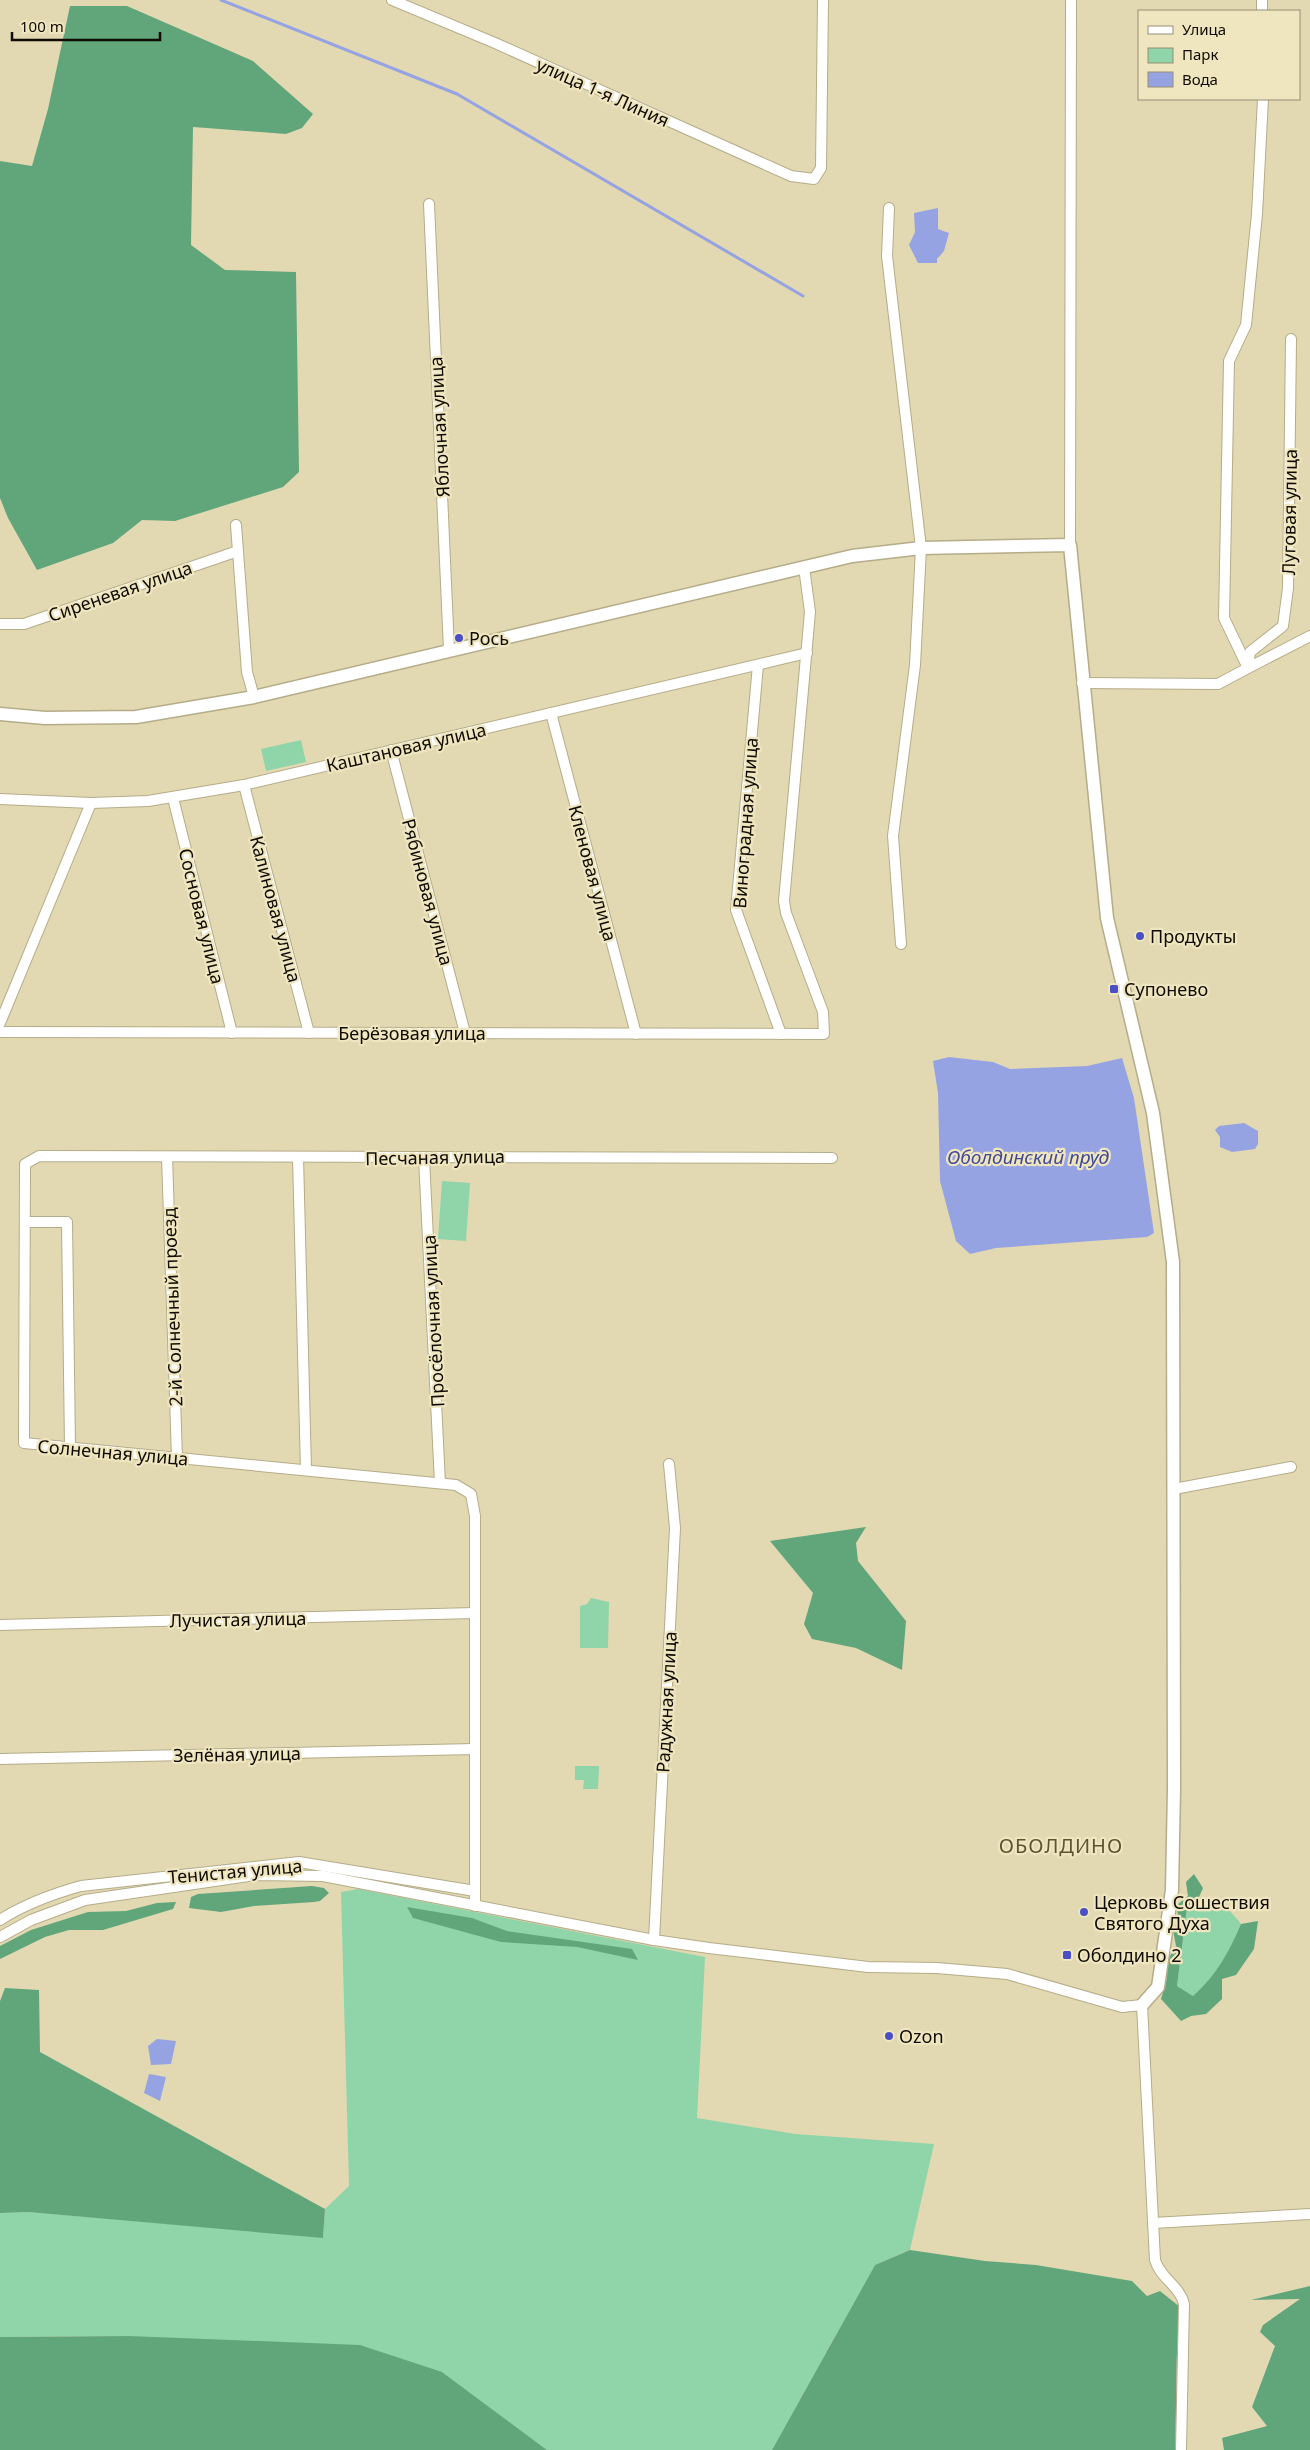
<svg xmlns="http://www.w3.org/2000/svg" width="1310" height="2450" font-family="'Noto Sans',sans-serif">
<rect width="100%" height="100%" fill="#e2d9b3"/>
<g fill="#90d4a9">
<polygon points="301,740 306,762 266,771 261,749"/>
<polygon points="442,1181 470,1183 466,1241 438,1239"/>
<polygon points="591,1598 609,1602 608,1648 580,1648 580,1606 587,1604"/>
<polygon points="575,1766 599,1766 598,1789 583,1789 584,1780 575,1780"/>
<polygon points="358,1889 705,1957 697,2118 795,2134 934,2144 910,2250 875,2265 772,2450 547,2450 442,2372 129,2336 0,2337 0,2213 28,2212 323,2237 325,2209 349,2186 341,1892"/>
<path d="M1199,1897c20,4 30,11 42,27 -12,28 -25,53 -48,72l-16,-10 10,-79z"/>
</g>
<g fill="#61a67b">
<polygon points="70,6 127,6 253,61 313,114 302,128 286,134 193,127 191,245 225,270 296,272 299,472 283,487 175,521 142,520 113,543 37,570 8,518 0,498 0,161 32,166 48,109"/>
<polygon points="866,1527 856,1543 858,1561 906,1621 902,1670 856,1648 812,1639 804,1624 813,1593 770,1541"/>
<path d="M1194,1874l9,14 -4,9 -12,10 -10,79 16,10c23,-20 36,-44 48,-72l17,-3 -4,28 -18,26 -14,4v20l-16,15 -15,2 -10,5 -20,-22 6,-21 -3,-12 12,-20 -3,-16 5,-10 -1,-15 11,-9 -2,-14z"/>
<polygon points="312,1886 324,1888 329,1893 320,1901 314,1902 254,1906 221,1912 189,1908 191,1897 198,1894"/>
<polygon points="176,1902 173,1909 103,1930 69,1930 45,1937 0,1959 0,1946 31,1930 88,1912 126,1911 157,1903"/>
<polygon points="407,1907 472,1918 507,1931 632,1949 638,1960 577,1947 501,1942 413,1918"/>
<polygon points="5,1988 39,1990 40,2052 325,2209 323,2238 28,2212 0,2213 0,2001"/>
<path d="M910,2250l75,11 51,4 96,16 15,15 13,-5 20,16c-5,47 -3,95 -5,143h-403l103,-185z"/>
<polygon points="1310,2286 1310,2450 1224,2450 1222,2438 1267,2426 1252,2407 1275,2346 1260,2332 1263,2325 1300,2299 1251,2300"/>
<polygon points="129,2336 360,2345 442,2372 547,2450 0,2450 0,2337"/>
</g>
<g fill="#96a3e3">
<polygon points="938,208 938,229 949,233 944,251 937,259 937,263 918,263 909,245 915,232 914,213"/>
<polygon points="949,1057 993,1062 1010,1069 1087,1066 1122,1058 1134,1098 1154,1233 1147,1237 996,1248 970,1254 956,1241 940,1181 938,1093 933,1061"/>
<polygon points="1244,1123 1258,1131 1258,1144 1255,1149 1232,1152 1220,1147 1220,1137 1215,1130 1219,1126"/>
<polygon points="157,2039 176,2041 171,2064 151,2065 148,2046"/>
<polygon points="149,2074 166,2077 160,2101 144,2093"/>
</g>
<g fill="none" stroke-linecap="round" stroke-linejoin="round">
<polyline stroke="#96a3e3" stroke-width="3" points="221,0 457,94 803,296"/>
<g stroke="#b5ac88" stroke-width="12">
<g id="minor">
<polyline points="392,0 495,43 791,176 814,179 821,168 823,0"/>
<polyline points="1262,0 1262,11"/>
<polyline points="1263,99 1257,214 1246,325 1229,361 1224,618 1248,668 1310,636"/>
<polyline points="429,204 449,650"/>
<polyline points="889,208 887,256 921,548 915,665 893,836 901,944"/>
<polyline points="236,525 247,672 254,697"/>
<polyline points="1070,545 1071,0"/>
<polyline points="0,624 24,624 238,551"/>
<polyline points="758,665 736,910 781,1034"/>
<polyline points="1082,683 1218,684 1248,668 1250,652 1283,626 1288,588 1291,339"/>
<polyline points="551,713 636,1034"/>
<polyline points="391,750 465,1033"/>
<polyline points="244,785 309,1033"/>
<polyline points="173,798 232,1033"/>
<polyline points="0,799 91,803 148,801 244,785 807,653"/>
<polyline points="0,1023 91,803"/>
<polyline points="0,1032 824,1034 823,1012 786,913 784,901 810,612 804,567"/>
<polyline points="167,1157 177,1458"/>
<polyline points="298,1157 306,1470"/>
<polyline points="424,1158 440,1483"/>
<polyline points="25,1222 67,1222 70,1447"/>
<polyline points="1174,1489 1291,1467"/>
<polyline points="0,1625 475,1613"/>
<polyline points="0,1759 475,1749"/>
<polyline points="475,1906 475,1516 471,1494 456,1485 24,1443 25,1164 39,1156 832,1158"/>
<path d="M0,1920c25,-16 52,-26 81,-34l218,-24 176,29"/>
<path d="M0,1937l31,-17 54,-20 171,-25 67,1 331,64 55,8 159,19 69,1 70,6 115,33 20,-2 13,255c5,18 25,26 29,44l-3,146"/>
<polyline points="654,1940 675,1528 669,1464"/>
<polyline points="1153,2223 1310,2214"/>
</g>
</g>
<g stroke="#b5ac88" stroke-width="15">
<polyline id="tertiary" points="0,714 45,718 136,717 254,697 852,556 921,548 1070,545 1107,918 1153,1113 1173,1262 1174,1789 1172,1890 1158,1987 1142,2005"/>
</g>
<use href="#minor" stroke="#fff" stroke-width="10"/>
<use href="#tertiary" stroke="#fff" stroke-width="12"/>
</g>
<g fill="#4a4fc5" stroke="#efe6c0" stroke-width="2">
<circle cx="459" cy="638" r="5"/>
<circle cx="1140" cy="936" r="5"/>
<rect x="1109" y="984" width="10" height="10" rx="2.5"/>
<circle cx="1084" cy="1912" r="5"/>
<rect x="1062" y="1950" width="10" height="10" rx="2.5"/>
<circle cx="889" cy="2036" r="5"/>
</g>
<g text-anchor="middle" dominant-baseline="central" stroke-width="4.5" stroke-linejoin="round" paint-order="stroke">
<g font-size="18" fill="#0f0b01" stroke="#efe6c0">
<text transform="translate(603 92) rotate(24)">улица 1-я Линия</text>
<text transform="translate(439 427) rotate(-93)">Яблочная улица</text>
<text transform="translate(1289 512) rotate(-89)">Луговая улица</text>
<text transform="translate(120 591) rotate(-19)">Сиреневая улица</text>
<text transform="translate(406 747) rotate(-13)">Каштановая улица</text>
<text transform="translate(745 823) rotate(-86)">Виноградная улица</text>
<text transform="translate(593 873) rotate(75)">Кленовая улица</text>
<text transform="translate(428 892) rotate(75)">Рябиновая улица</text>
<text transform="translate(276 909) rotate(75)">Калиновая улица</text>
<text transform="translate(202 916) rotate(76)">Сосновая улица</text>
<text x="412" y="1033">Берёзовая улица</text>
<text transform="translate(435 1157) rotate(-1)">Песчаная улица</text>
<text transform="translate(172 1307) rotate(-92)">2-й Солнечный проезд</text>
<text transform="translate(433 1321) rotate(-93)">Просёлочная улица</text>
<text transform="translate(113 1452) rotate(5)">Солнечная улица</text>
<text transform="translate(238 1619) rotate(-1)">Лучистая улица</text>
<text transform="translate(666 1702) rotate(-87)">Радужная улица</text>
<text transform="translate(237 1754) rotate(-1)">Зелёная улица</text>
<text transform="translate(235 1871) rotate(-5)">Тенистая улица</text>
</g>
<g font-size="18" fill="#0f0b01" stroke="#efe6c0" text-anchor="start">
<text x="469" y="638">Рось</text>
<text x="1150" y="936">Продукты</text>
<text x="1124" y="989">Супонево</text>
<text x="1094" y="1902">Церковь Сошествия<tspan x="1094" dy="21">Святого Духа</tspan></text>
<text x="1077" y="1955">Оболдино 2</text>
<text x="899" y="2036">Ozon</text>
</g>
<g font-size="19" font-style="italic" fill="#414996" stroke="#efe6c0">
<text x="1028" y="1157">Оболдинский пруд</text>
</g>
<g font-size="20" letter-spacing="1" fill="#5d5433" stroke="#efe6c0">
<text x="1061" y="1845">ОБОЛДИНО</text>
</g>
</g>
<rect x="1138" y="10" width="162" height="90" fill="#efe6c0" stroke="#958e74"/>
<rect x="1148" y="26" width="25" height="8" fill="#ffffff" stroke="#958e74"/>
<text x="1182" y="35" font-size="15" fill="#0f0b01">Улица</text>
<rect x="1148" y="48" width="25" height="15" fill="#90d4a9" stroke="#958e74"/>
<text x="1182" y="60" font-size="15" fill="#0f0b01">Парк</text>
<rect x="1148" y="72" width="25" height="15" fill="#96a3e3" stroke="#958e74"/>
<text x="1182" y="85" font-size="15" fill="#0f0b01">Вода</text>
<path d="M12 32v8h148v-8" fill="none" stroke="#0f0b01" stroke-width="2.5"/>
<text x="20" y="32" font-size="15" fill="#0f0b01" stroke="#efe6c0" stroke-width="4" paint-order="stroke">100 m</text>
</svg>
